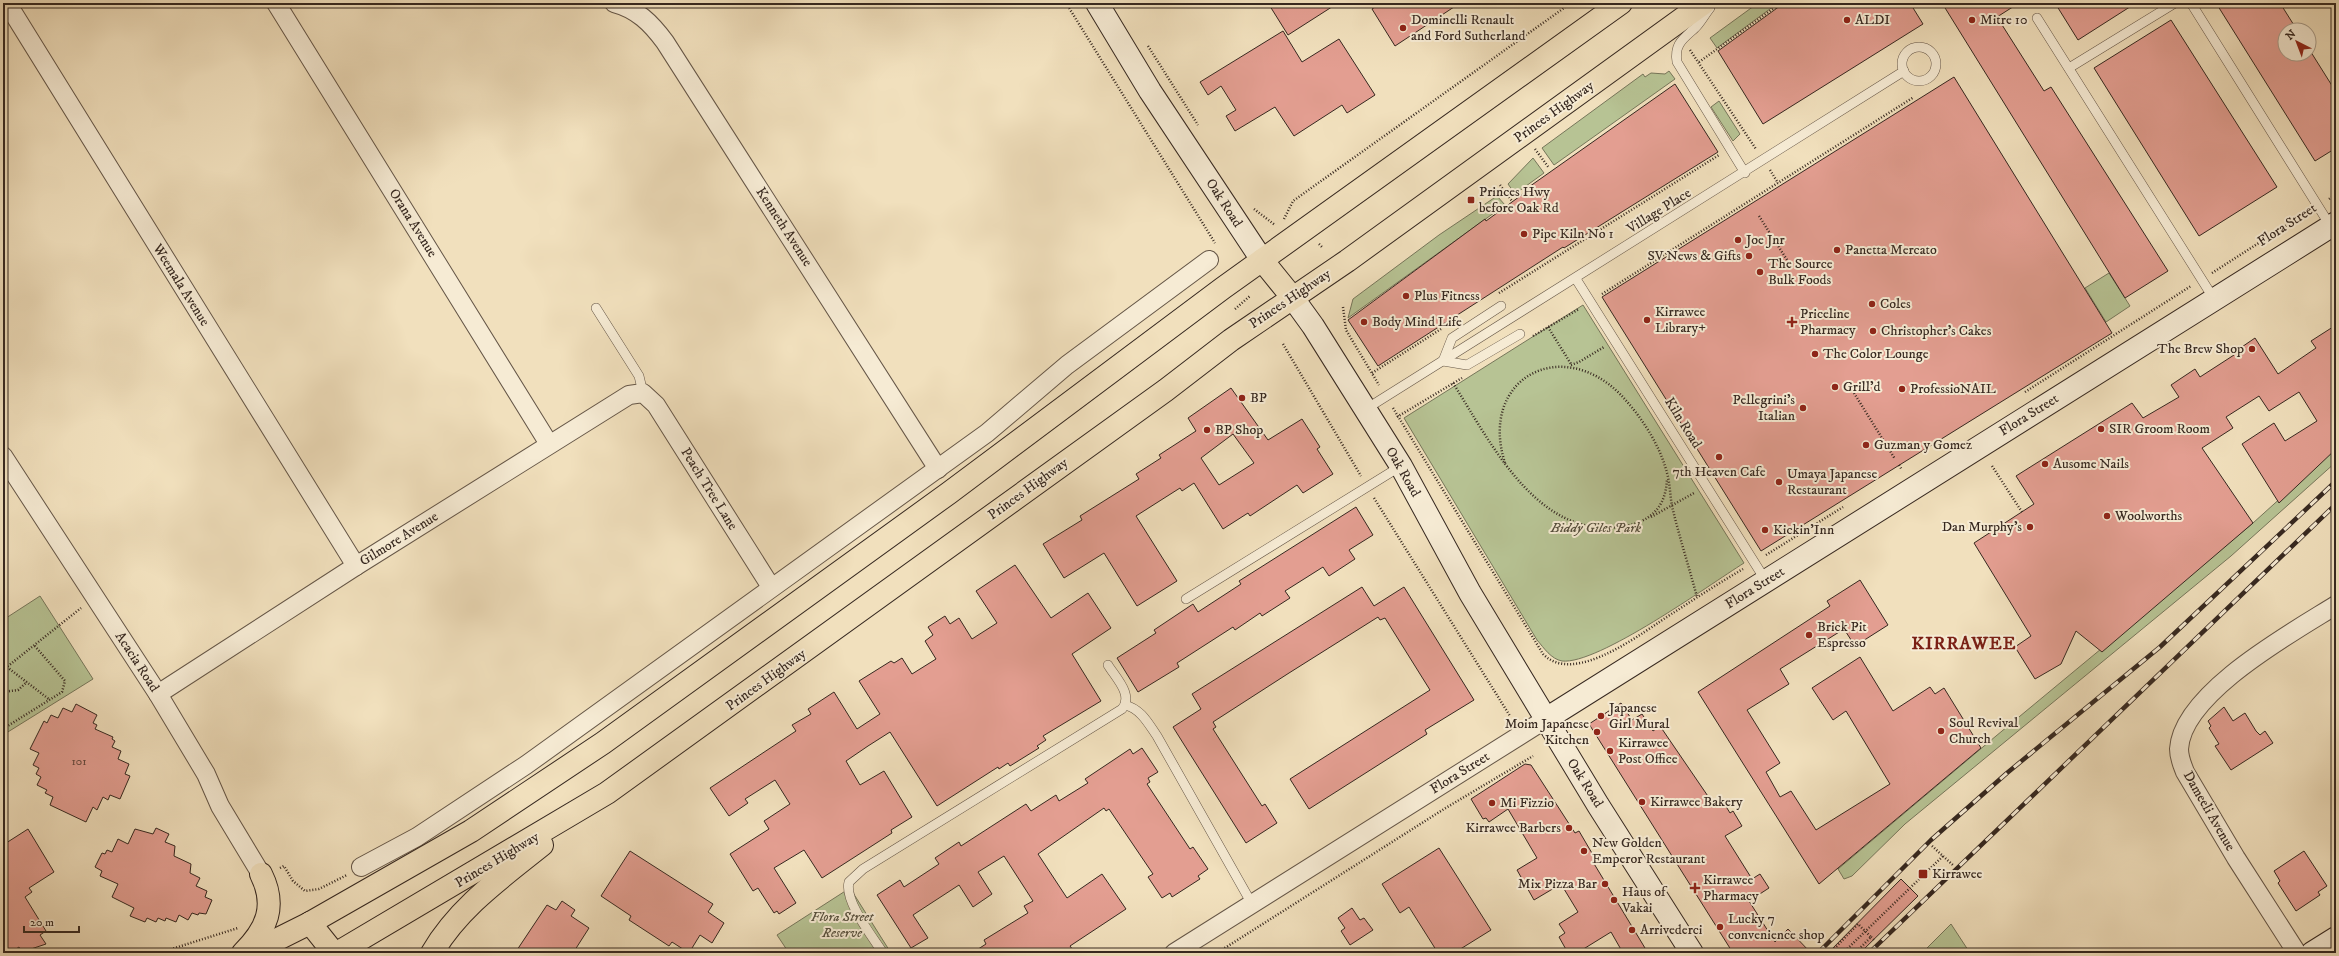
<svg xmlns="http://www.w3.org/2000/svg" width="2339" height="956" font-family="'IM FELL DW Pica',serif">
<rect width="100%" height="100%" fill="#f1e0bd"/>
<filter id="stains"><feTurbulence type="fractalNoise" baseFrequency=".005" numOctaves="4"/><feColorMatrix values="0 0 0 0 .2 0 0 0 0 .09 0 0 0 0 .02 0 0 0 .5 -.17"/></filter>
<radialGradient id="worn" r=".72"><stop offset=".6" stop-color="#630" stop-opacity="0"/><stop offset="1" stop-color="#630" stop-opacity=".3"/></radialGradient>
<g fill="#b7c394" stroke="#76765a">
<polygon points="1758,3 1778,3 1717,48 1710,38"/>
<polygon points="1669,71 1675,79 1554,165 1542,148 1643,74 1645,77 1651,73 1665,74"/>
<polygon points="1719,101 1740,134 1733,141 1711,107"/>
<polygon points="1533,158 1544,173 1515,194 1508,184"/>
<polygon points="1497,196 1505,205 1348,318 1353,299 1439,235"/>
<polygon points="2109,273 2130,306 2106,322 2085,288"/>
<path d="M1583,305l161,258c-35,22 -146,102 -182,98 -11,-2 -18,-13 -25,-21l-133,-222z"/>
<polygon points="2336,448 2336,462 2231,556 1905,824 1852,876 1844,879 1838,869 1996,736 2253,523"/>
<polygon points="40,596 93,679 3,735 3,620"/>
<polygon points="850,888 891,953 789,953 777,935"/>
<polygon points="1951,924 1970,953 1922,953"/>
</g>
<g fill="#e39e91" stroke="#362820" fill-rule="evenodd">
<polygon points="1268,3 1338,3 1288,35"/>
<polygon points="1381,3 1460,3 1395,46 1372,9"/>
<polygon points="1784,3 1910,3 1923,24 1763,124 1718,51"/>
<polygon points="1942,3 2019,3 1997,17 2044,91 2051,87 2168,271 2125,298"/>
<polygon points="2055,3 2136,3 2078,40"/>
<polygon points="2216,3 2280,3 2297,30 2285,30 2285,54 2309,54 2309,49 2336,92 2336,148 2315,161"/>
<polygon points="2171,20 2277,187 2199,236 2094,68"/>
<polygon points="1283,31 1302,62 1339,39 1375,95 1347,113 1342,105 1294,136 1275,107 1235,131 1226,116 1236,110 1221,86 1208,95 1200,82"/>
<polygon points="1954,77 2112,333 1761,551 1602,297"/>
<polygon points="1675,84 1718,152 1564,248 1563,247 1378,366 1348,320 1485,219 1486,221 1527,191 1526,189"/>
<polygon points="2336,325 2336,449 2279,503 2242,444 2274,423 2285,441 2317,421 2299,392 2269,411 2259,396 2226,417 2233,428 2202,448 2253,523 2102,652 2076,631 2061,664 2035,679 2015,647 2031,636 1974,543 2034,504 2016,476 2132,403 2143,418 2179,397 2171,385 2195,369 2200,377 2234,355 2233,353 2255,338 2278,374 2316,348 2311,341"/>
<path d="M1231,388l37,52 34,-21 18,28 -3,2 16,25 -30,19 -6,-8 -47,31 -2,-3 -25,16 -29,-46 -12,8 -2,-3 -44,28 41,65 -40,25 -33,-53 -40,25 -21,-34 39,-24 -2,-4 59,-37 -3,-5 25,-16 -2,-3 37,-24 -8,-13zM1233,434l21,29 -35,22 -18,-27z"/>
<polygon points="1356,507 1373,535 1349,550 1355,559 1329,576 1323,567 1285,591 1290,598 1262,616 1260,613 1235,630 1233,627 1177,663 1179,667 1138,692 1117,658 1156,633 1154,630 1193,604 1198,612 1241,584 1239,581"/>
<polygon points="1015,565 1051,618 1088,593 1111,628 1072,654 1101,701 1043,736 1046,740 1037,746 1039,748 1010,766 1008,763 999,769 998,767 937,806 890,732 868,746 846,761 860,785 884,771 912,817 891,830 892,833 822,878 804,850 774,868 796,903 779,914 777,911 774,913 758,888 753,891 730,854 769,829 764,821 790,804 775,780 745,799 748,803 729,816 710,788 796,731 792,725 811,714 808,709 834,692 857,729 880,714 859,681 891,661 894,663 902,658 912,674 936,659 925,641 933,635 928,627 945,616 950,624 959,618 972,639 997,623 976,591"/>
<polygon points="1860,580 1888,625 1855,646 1844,629 1780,669 1789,684 1747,710 1780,763 1766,772 1780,797 1791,791 1816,830 1890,784 1846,711 1833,720 1812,688 1860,657 1893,711 1930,687 1935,694 1944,688 1981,748 1819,884 1698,692 1830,606 1827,601"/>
<polygon points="1362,587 1374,606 1404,587 1474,700 1425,730 1427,734 1309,809 1290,779 1430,690 1385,618 1380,620 1378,617 1289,673 1213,722 1216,727 1213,729 1262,806 1265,804 1277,823 1246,843 1173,727 1201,709 1192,694"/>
<polygon points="1621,703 1632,720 1642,714 1653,731 1660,726 1714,805 1722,800 1730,813 1733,811 1742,826 1725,836 1752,879 1760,874 1769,888 1749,901 1775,942 1788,929 1811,953 1733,953 1589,724"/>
<polygon points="76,704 97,715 93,723 97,725 95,729 113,737 112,739 115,741 112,747 121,751 118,759 129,764 125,774 130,776 120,799 110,795 108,800 103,797 97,810 93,807 86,822 50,805 53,797 45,793 47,790 37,785 41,777 36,774 39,768 33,765 39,753 30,749 44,721 47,723 51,715 58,718 63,708 72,712"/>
<polygon points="2224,707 2233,721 2245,713 2256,731 2260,735 2265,731 2273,743 2231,770 2215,746 2219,744 2209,728 2211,726 2208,721"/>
<polygon points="1142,748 1158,772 1148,778 1150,782 1147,784 1190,849 1193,847 1208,869 1198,876 1200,879 1172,897 1170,893 1162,898 1148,877 1153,874 1109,809 1106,811 1104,808 1038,854 1067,898 1102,874 1126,909 1070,946 1075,953 972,953 986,944 984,940 1028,913 1024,906 1033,901 1004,856 978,872 992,894 973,907 959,885 913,915 928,938 911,948 877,895 900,880 904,887 939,864 935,858 959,842 961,846 1026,804 1031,811 1056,795 1059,801 1088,783 1085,779 1130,749 1133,754"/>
<polygon points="1525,764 1531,765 1575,833 1579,831 1596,860 1593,862 1648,953 1623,953 1611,932 1577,953 1568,953 1559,937 1565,933 1559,924 1578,912 1561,884 1534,900 1517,870 1537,858 1508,809 1489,822 1486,818 1483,819 1471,799"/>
<polygon points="156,828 169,834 165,842 175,846 174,856 191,864 190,873 200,878 196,886 207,891 205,897 212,900 206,914 199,913 198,915 192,913 188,920 179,915 176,922 166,918 165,921 158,918 156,922 147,918 145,922 130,916 134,908 112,897 118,884 100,876 102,871 95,867 102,853 105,854 107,850 112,852 118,839 128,844 135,829 153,834"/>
<polygon points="28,829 54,872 29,888 32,892 25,897 46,931 40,935 46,944 22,952 19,947 10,953 3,953 3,845"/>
<polygon points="1439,848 1491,930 1454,953 1438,953 1409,907 1400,913 1382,884"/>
<polygon points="630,851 713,904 708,912 724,923 712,943 700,935 689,953 672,942 669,946 629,920 631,916 601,896"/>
<polygon points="2304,851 2327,886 2318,892 2320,895 2296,911 2278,883 2280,881 2274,871"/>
<polygon points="1901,879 1918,896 1860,953 1828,953"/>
<polygon points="562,901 575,910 571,916 589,928 573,953 515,953 547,905 556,910"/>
<polygon points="1352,908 1360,920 1364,918 1373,930 1350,945 1341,931 1345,928 1338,918"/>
</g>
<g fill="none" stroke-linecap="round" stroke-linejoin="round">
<g stroke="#655647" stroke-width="10">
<g id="lane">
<polyline points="2191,3 2331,227"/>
<path d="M1710,8c-5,6 -9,14 -15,20 -12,11 -21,16 -18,34l68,111"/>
<polyline points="2037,18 2214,299"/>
<circle cx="1919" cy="64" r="17"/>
<polyline points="2069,68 2175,3"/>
<polyline points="1576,279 1766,581"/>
<polyline points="1501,306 1452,338 1443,361 1467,365 1520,334"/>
<polyline points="596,308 639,376 643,393"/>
<polyline points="1366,409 1904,71"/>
<polyline points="1186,599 1401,466"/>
<path d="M1125,705c16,4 23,18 32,31l95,168"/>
<path d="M883,953c-11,-17 -39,-52 -34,-71l14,-13 259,-160c12,-14 -7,-32 -14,-44"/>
</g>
</g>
<g stroke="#655647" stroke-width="20">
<g id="street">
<polyline points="7,3 356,566"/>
<polyline points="276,3 549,444"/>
<path d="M614,3c23,6 37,20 51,39l273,427"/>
<polyline points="3,456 158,694 206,774 220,806 261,874"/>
<polyline points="158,694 356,566 629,395 643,393 656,405 771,587"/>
<polyline points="361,867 417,837 526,765 987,433 1067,365 1209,260"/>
<polyline points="1174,953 1546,719"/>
<path d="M2297,953l-61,-95 -51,-86c-3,-8 -6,-14 -6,-23 3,-56 114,-117 157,-144"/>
</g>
</g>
<g stroke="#362820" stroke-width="24">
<g id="secondary">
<polyline points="1097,3 1150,91 1262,260"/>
<polyline points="1292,297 1313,326 1401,466 1470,593 1598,805 1692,953"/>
<polyline points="1546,719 2336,223"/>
<polyline points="2312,953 2336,938"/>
</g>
</g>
<g stroke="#362820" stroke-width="24">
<g id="primary">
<path d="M243,953c24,-24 34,-47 18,-79"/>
<polyline points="250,953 310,923"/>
</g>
</g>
<g stroke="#362820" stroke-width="24">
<g id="highway">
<polyline points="1262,260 1292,297"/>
<polyline points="310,923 471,831 603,743 949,493 1223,288 1621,3"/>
<polyline points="310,923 334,953"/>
<polyline points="337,953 607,793 1166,390 1231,340 1347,261 1704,3"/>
<path d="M432,953c27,-46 69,-75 110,-108"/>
</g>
</g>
<g stroke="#362820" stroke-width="2.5" stroke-dasharray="1 2" stroke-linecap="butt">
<polyline points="1066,3 1215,243"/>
<polyline points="1148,46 1198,125"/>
<polyline points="1690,50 1756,149"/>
<polyline points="1699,62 1781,3"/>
<polyline points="1535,149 1549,168"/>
<polyline points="1770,170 1778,183"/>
<polyline points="1500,185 1512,201"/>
<polyline points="2329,199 2336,194"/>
<polyline points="1254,209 1275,225"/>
<polyline points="1759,216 1789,263"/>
<polyline points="1284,219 1293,201 1571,3"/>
<polyline points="1319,244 1323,248"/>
<polyline points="2212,273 2307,212"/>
<polyline points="1499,293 1719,155"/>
<polyline points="1602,294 1914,97"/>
<polyline points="1343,307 1346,330 1379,385"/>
<polyline points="1235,309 1250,296"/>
<polyline points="1548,327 1571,364"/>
<polyline points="1533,336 1579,309"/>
<polyline points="1283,344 1361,476"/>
<polyline points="1571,365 1579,362 1604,347"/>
<polyline points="1372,373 1441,329"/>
<path d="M1453,383c40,63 89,166 181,141 22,-7 32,-22 33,-45"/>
<polyline points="2025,392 2191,286"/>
<polyline points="1854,393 1895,459"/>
<path d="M1393,408l150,246c32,33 101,-23 130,-41 23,-15 46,-30 70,-44"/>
<polyline points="1397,417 1462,378"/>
<path d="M1505,463c-27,-84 56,-129 116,-68 20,21 39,50 46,78 3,11 3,22 5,33 7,30 17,61 25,91"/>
<polyline points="1899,465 1902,470"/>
<polyline points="1992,466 2022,512"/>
<polyline points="1374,498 1510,716"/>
<polyline points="1651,517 1694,493"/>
<polyline points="1766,555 1843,507"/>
<polyline points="7,667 50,700"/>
<polyline points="3,670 81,608"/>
<polyline points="3,692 18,690 27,682"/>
<polyline points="3,726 6,727 62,692 65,681 34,645"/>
<polyline points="1932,846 1954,866"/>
<polyline points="280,868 284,866 293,881 305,891 319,889 347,875"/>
<polyline points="1871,937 1875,941"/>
<polyline points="159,953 238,928"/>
<polyline points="1217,953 1444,809 1533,756"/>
<polyline points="1799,953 1802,950 1806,953"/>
<polyline points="1830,953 1858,924 1871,937 1855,953"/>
<polyline points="1843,953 1943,856"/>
</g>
<use href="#lane" stroke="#f6ebd4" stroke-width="9"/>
<use href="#street" stroke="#f6ebd4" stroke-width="18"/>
<use href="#secondary" stroke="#f6ebd4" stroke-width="22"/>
<use href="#primary" stroke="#f1e0bd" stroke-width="22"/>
<use href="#highway" stroke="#f1e0bd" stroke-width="22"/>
<g stroke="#362820" stroke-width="4.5">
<g id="rail">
<polyline points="1818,953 1931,840 2007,773 2160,647 2336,481"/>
<polyline points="1869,953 2336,504"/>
</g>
</g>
<use href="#rail" stroke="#f6ebd4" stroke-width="3" stroke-dasharray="9" stroke-linecap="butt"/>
</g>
<g fill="#8f2418" stroke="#f6ebd4" stroke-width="1.5">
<circle cx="1847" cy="20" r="4"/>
<circle cx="1972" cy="20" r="4"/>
<circle cx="1403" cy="28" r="4"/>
<rect x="1467" y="196" width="8" height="8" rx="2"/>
<circle cx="1524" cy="234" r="4"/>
<circle cx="1738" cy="240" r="4"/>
<circle cx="1837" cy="250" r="4"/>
<circle cx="1749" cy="256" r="4"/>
<circle cx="1760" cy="272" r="4"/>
<circle cx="1406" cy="296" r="4"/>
<circle cx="1872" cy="304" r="4"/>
<circle cx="1647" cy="320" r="4"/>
<circle cx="1364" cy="322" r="4"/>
<path d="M1790 316h4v4h4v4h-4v4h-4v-4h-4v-4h4z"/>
<circle cx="1873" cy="331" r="4"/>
<circle cx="2252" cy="349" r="4"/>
<circle cx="1815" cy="354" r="4"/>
<circle cx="1835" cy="387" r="4"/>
<circle cx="1902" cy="389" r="4"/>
<circle cx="1242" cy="398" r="4"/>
<circle cx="1803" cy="408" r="4"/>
<circle cx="2101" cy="429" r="4"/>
<circle cx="1207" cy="430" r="4"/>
<circle cx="1866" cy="445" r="4"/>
<circle cx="1719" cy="457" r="4"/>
<circle cx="2045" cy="464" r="4"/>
<circle cx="1779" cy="482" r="4"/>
<circle cx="2107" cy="516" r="4"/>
<circle cx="2030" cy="527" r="4"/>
<circle cx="1765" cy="530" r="4"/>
<circle cx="1809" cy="635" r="4"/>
<circle cx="1601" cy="716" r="4"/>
<circle cx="1941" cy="731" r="4"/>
<circle cx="1597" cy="732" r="4"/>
<circle cx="1610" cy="751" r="4"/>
<circle cx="1642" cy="802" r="4"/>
<circle cx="1492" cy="803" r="4"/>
<circle cx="1569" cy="828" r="4"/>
<circle cx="1584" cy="851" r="4"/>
<rect x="1918" y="869" width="10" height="10" rx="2"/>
<circle cx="1605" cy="884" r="4"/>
<path d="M1693 882h4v4h4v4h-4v4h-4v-4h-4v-4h4z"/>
<circle cx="1614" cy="900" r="4"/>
<circle cx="1720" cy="927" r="4"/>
<circle cx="1632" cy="930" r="4"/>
</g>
<g text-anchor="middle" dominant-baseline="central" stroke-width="4" stroke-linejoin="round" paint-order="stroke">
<g font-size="12" fill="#61463c">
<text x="79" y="761">101</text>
</g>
<g font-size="14" fill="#362820" stroke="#f6ebd4" text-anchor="start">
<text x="1411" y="20">Dominelli Renault<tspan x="1411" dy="16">and Ford Sutherland</tspan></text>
<text x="1855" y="20">ALDI</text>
<text x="1980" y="20">Mitre 10</text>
<text x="1479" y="192">Princes Hwy<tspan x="1479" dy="16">before Oak Rd</tspan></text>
<text x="1532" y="234">Pipe Kiln No 1</text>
<text x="1746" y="240">Joe Jnr</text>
<text x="1845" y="250">Panetta Mercato</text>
<text x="1741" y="256" text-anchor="end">SV News &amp; Gifts</text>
<text x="1768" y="264">The Source<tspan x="1768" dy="16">Bulk Foods</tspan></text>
<text x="1414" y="296">Plus Fitness</text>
<text x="1880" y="304">Coles</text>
<text x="1655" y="312">Kirrawee<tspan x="1655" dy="16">Library+</tspan></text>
<text x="1800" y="314">Priceline<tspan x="1800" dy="16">Pharmacy</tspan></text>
<text x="1372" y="322">Body Mind Life</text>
<text x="1881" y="331">Christopher's Cakes</text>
<text x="2244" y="349" text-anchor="end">The Brew Shop</text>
<text x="1823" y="354">The Color Lounge</text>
<text x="1843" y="387">Grill'd</text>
<text x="1910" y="389">ProfessioNAIL</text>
<text x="1250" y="398">BP</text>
<text x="1795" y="400" text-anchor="end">Pellegrini's<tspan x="1795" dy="16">Italian</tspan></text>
<text x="2109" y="429">SIR Groom Room</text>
<text x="1215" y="430">BP Shop</text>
<text x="1874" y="445">Guzman y Gomez</text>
<text x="2053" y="464">Ausome Nails</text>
<text x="1719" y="472" text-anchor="middle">7th Heaven Cafe</text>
<text x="1787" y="474">Umaya Japanese<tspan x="1787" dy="16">Restaurant</tspan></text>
<text x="2115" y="516">Woolworths</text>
<text x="2022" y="527" text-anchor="end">Dan Murphy's</text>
<text x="1773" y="530">Kickin'Inn</text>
<text x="1817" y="627">Brick Pit<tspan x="1817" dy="16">Espresso</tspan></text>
<text x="1609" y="708">Japanese<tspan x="1609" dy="16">Girl Mural</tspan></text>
<text x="1949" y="723">Soul Revival<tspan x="1949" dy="16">Church</tspan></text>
<text x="1589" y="724" text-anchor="end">Moim Japanese<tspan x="1589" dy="16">Kitchen</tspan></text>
<text x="1618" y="743">Kirrawee<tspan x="1618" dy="16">Post Office</tspan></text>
<text x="1650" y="802">Kirrawee Bakery</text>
<text x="1500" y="803">Mi Fizzio</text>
<text x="1561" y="828" text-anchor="end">Kirrawee Barbers</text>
<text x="1592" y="843">New Golden<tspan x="1592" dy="16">Emperor Restaurant</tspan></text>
<text x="1932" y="874">Kirrawee</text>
<text x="1703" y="880">Kirrawee<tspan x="1703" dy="16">Pharmacy</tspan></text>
<text x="1597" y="884" text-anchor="end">Mix Pizza Bar</text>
<text x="1622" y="892">Haus of<tspan x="1622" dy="16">Vakai</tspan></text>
<text x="1728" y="919">Lucky 7<tspan x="1728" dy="16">convenience shop</tspan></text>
<text x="1640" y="930">Arrivederci</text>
</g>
<g font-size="14" fill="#362820" stroke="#f6ebd4">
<text transform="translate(1554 112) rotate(-36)">Princes Highway</text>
<text transform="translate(1224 203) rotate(57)">Oak Road</text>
<text transform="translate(1659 211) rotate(-32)">Village Place</text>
<text transform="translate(413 223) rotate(58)">Orana Avenue</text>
<text transform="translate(2287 225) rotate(-33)">Flora Street</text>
<text transform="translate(784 227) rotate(57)">Kenneth Avenue</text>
<text transform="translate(181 285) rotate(58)">Weemala Avenue</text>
<text transform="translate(1290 299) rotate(-34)">Princes Highway</text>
<text transform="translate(2029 415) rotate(-32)">Flora Street</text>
<text transform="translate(1683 423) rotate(58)">Kiln Road</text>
<text transform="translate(1403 472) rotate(60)">Oak Road</text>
<text transform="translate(709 489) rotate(58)">Peach Tree Lane</text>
<text transform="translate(1028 489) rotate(-36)">Princes Highway</text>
<text transform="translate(399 539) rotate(-32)">Gilmore Avenue</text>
<text transform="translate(1755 588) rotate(-32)">Flora Street</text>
<text transform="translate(137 662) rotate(57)">Acacia Road</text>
<text transform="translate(766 680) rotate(-36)">Princes Highway</text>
<text transform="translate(1460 773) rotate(-32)">Flora Street</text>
<text transform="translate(1585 783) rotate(58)">Oak Road</text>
<text transform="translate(2209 811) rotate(60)">Dameeli Avenue</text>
<text transform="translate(497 860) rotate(-31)">Princes Highway</text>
</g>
<g font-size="14" font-style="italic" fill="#564f3d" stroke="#f6ebd4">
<text x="1596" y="528">Biddy Giles Park</text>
<text x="842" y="917">Flora Street<tspan x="842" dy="16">Reserve</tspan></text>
</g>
<g font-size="18" font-weight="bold" letter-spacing="1" fill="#7a1f14" stroke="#f6ebd4">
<text x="1964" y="644">KIRRAWEE</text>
</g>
</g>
<rect width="2339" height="956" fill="none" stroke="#f1e0bd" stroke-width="16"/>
<rect x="4" y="4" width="2331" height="948" fill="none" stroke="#362820" stroke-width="2"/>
<rect x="8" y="8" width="2323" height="940" fill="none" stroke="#362820"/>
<g transform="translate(2297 42) rotate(318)"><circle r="19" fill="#f6ebd4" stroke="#a99d8c"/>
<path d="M0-3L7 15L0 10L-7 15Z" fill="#8f2418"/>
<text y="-6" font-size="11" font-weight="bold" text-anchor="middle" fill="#362820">N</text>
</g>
<path d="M24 926v6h55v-6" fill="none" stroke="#362820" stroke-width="2"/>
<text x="30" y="926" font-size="12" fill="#362820" stroke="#f6ebd4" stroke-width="3" paint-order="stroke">20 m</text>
<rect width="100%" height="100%" filter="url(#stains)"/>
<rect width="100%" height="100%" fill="url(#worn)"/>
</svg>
